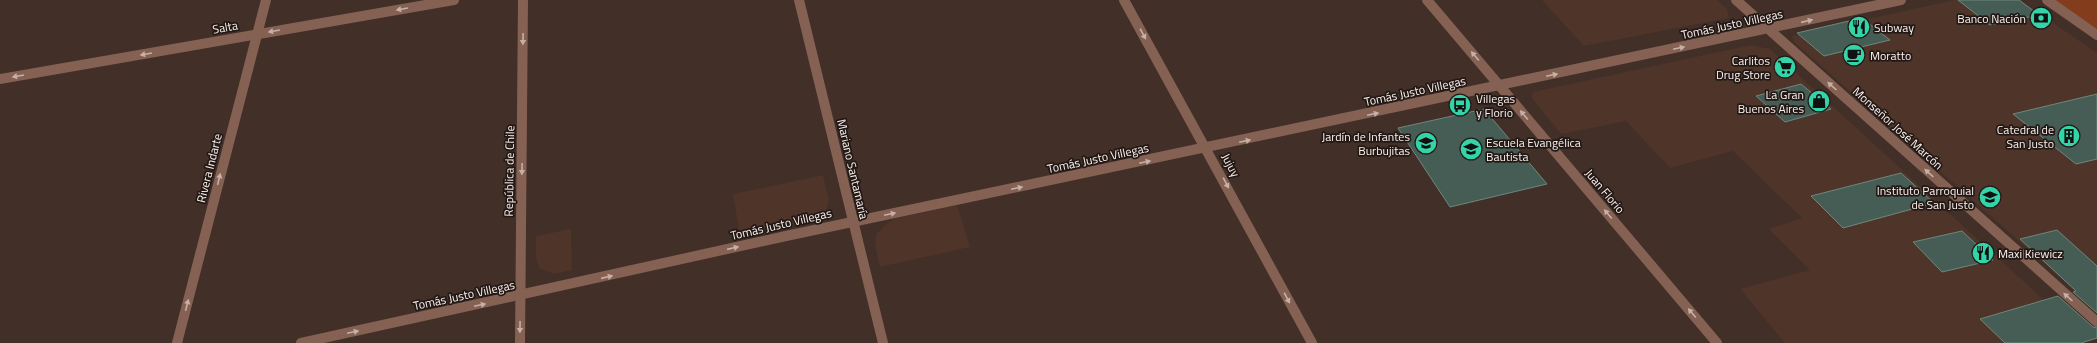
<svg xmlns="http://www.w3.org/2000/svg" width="2097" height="343" font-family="'Titillium Web',sans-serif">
<rect width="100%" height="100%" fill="#422f27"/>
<g fill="#4e3429">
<polygon points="1542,0 1717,0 1727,9 1729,18 1584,46"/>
<polygon points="1954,0 2020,0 2097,53 2097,310 1794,42 1792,36"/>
<polygon points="1751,45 1770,49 2079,332 2078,343 1785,343 1740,289 1810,270 1769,229 1802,218 1733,151 1670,168 1626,121 1561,134 1531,97 1533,92"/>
<polygon points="823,175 829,200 825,213 811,220 740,236 733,194"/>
<polygon points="957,205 970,247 880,267 875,245 876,235 884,226 894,219"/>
<polygon points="571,229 572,270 554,274 539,268 536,258 536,236"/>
</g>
<polygon fill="#833d1c" points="2055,0 2097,0 2097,29"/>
<g fill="#455d54" stroke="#6f877e">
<polygon points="1958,0 2019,0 2039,15 1990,25"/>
<polygon points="1862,18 1890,40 1824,56 1797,33"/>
<polygon points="1801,84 1831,109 1785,122 1756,96"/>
<polygon points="2097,94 2097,159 2076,164 2013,114"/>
<polygon points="1484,109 1547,184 1450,207 1398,128"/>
<polygon points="1901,173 1934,203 1843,228 1811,196"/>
<polygon points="2057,230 2097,266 2097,313 2073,292 2076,291 2020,239"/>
<polygon points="1962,231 1993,260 1942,272 1913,242"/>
<polygon points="2058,296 2093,327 2097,328 2097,338 2081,343 2005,343 1980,319"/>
</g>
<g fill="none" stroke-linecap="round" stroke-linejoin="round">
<g stroke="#846153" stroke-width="10">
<polyline points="799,0 883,343"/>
<polyline points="1124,0 1312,343"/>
<polyline points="1427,0 1717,343"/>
<polyline points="1736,0 2097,322"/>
<polyline points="2047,0 2097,35"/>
<polyline points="0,79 454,0"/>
<polyline points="177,343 266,0"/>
<polyline points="301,343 786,236 1901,0"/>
<polyline points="520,343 523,0"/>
</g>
</g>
<defs><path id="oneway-solid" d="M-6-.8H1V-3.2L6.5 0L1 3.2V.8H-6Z"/></defs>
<g fill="#c7b0a7">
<use href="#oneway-solid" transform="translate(402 9) rotate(170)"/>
<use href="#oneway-solid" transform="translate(1807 21) rotate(-13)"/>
<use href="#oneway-solid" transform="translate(274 31) rotate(170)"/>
<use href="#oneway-solid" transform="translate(1143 34) rotate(61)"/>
<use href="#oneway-solid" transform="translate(523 39) rotate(91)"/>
<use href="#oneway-solid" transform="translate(1679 48) rotate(-12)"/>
<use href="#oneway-solid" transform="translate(146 54) rotate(170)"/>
<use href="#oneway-solid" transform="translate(1475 56) rotate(-130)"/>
<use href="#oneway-solid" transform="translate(1552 75) rotate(-12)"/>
<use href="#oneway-solid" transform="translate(18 76) rotate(170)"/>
<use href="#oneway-solid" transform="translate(1832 86) rotate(-138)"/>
<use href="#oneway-solid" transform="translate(1373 114) rotate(-12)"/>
<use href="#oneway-solid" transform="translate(1524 115) rotate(-130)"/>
<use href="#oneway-solid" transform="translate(1245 141) rotate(-12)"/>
<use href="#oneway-solid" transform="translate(1145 162) rotate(-12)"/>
<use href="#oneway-solid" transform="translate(522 169) rotate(91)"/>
<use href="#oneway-solid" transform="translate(1929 173) rotate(-138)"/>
<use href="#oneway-solid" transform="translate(219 179) rotate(-76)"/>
<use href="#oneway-solid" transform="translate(1226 183) rotate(62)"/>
<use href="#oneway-solid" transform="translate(1017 188) rotate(-12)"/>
<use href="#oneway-solid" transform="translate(890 214) rotate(-12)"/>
<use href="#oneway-solid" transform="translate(1608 214) rotate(-130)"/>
<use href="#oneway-solid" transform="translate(733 248) rotate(-13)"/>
<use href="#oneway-solid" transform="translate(607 277) rotate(-13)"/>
<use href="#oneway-solid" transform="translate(2068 297) rotate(-138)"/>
<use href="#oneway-solid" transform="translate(1287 298) rotate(62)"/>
<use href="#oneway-solid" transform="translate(187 305) rotate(-76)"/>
<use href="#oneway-solid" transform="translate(480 305) rotate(-12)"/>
<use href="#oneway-solid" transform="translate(1692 313) rotate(-130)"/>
<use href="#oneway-solid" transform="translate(520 327) rotate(91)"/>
<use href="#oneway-solid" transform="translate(353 332) rotate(-12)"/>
</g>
<defs>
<g id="bank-disc" transform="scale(1.15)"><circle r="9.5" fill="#33d4a8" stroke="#221916"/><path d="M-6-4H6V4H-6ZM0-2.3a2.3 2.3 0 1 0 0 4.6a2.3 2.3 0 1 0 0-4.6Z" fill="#111"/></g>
<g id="restaurant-disc" transform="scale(1.15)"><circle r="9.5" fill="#33d4a8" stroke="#221916"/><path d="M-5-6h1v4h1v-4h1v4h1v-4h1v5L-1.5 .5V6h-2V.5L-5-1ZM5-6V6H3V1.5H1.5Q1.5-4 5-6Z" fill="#111"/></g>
<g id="cafe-disc" transform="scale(1.15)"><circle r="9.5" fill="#33d4a8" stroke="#221916"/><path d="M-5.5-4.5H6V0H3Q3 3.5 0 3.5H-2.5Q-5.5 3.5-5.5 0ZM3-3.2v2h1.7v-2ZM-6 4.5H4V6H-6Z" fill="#111"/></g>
<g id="supermarket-disc" transform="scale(1.15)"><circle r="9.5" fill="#33d4a8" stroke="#221916"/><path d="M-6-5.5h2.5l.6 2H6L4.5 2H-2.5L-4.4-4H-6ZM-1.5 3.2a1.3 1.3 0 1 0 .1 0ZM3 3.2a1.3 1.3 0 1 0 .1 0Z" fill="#111"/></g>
<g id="shop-disc" transform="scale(1.15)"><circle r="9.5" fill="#33d4a8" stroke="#221916"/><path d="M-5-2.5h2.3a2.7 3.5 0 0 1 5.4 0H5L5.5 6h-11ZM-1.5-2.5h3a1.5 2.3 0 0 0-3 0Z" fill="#111"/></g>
<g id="bus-disc" transform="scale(1.15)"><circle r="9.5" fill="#33d4a8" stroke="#221916"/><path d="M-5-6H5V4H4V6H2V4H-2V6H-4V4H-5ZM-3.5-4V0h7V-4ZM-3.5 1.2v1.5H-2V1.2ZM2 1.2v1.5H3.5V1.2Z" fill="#111"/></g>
<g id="building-disc" transform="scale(1.15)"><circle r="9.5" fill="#33d4a8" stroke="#221916"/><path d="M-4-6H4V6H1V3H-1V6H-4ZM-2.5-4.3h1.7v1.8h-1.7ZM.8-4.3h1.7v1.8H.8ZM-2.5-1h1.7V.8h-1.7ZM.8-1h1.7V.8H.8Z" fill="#111"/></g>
<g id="school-disc" transform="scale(1.15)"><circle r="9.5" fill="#33d4a8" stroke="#221916"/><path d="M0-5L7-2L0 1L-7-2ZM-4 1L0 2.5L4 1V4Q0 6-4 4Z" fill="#111"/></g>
</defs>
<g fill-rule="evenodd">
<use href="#bank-disc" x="2041" y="18"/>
<use href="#restaurant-disc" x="1859" y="27"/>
<use href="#cafe-disc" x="1854" y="55"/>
<use href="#supermarket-disc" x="1785" y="67"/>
<use href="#shop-disc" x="1819" y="101"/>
<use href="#bus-disc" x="1460" y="105"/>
<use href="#building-disc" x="2069" y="136"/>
<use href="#school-disc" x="1426" y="143"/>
<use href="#school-disc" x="1471" y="149"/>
<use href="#school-disc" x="1990" y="197"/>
<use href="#restaurant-disc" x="1983" y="253"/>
</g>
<g text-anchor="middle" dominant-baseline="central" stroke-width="3.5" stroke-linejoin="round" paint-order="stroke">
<g font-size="12" fill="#fef1ec" stroke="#221916" text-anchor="end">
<text x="2026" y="18">Banco Nación</text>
<text x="1874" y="27" text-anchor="start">Subway</text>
<text x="1870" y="55" text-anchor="start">Moratto</text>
<text x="1770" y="60">Carlitos<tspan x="1770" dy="14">Drug Store</tspan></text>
<text x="1804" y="94">La Gran<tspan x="1804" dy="14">Buenos Aires</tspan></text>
<text x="1476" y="98" text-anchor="start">Villegas<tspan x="1476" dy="14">y Florio</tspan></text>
<text x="2054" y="129">Catedral de<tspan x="2054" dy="14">San Justo</tspan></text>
<text x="1410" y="136">Jardín de Infantes<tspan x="1410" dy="14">Burbujitas</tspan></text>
<text x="1486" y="142" text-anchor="start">Escuela Evangélica<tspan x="1486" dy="14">Bautista</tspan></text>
<text x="1974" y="190">Instituto Parroquial<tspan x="1974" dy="14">de San Justo</tspan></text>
<text x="1998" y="253" text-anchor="start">Maxi Kiewicz</text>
</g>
<g font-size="12" fill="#fef1ec" stroke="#221916">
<text transform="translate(1732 24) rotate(-12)">Tomás Justo Villegas</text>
<text transform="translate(225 27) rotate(-10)">Salta</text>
<text transform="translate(1415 91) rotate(-12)">Tomás Justo Villegas</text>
<text transform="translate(1898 128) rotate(42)">Monseñor José Marcón</text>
<text transform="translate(1098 158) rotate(-12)">Tomás Justo Villegas</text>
<text transform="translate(1231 165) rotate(62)">Jujuy</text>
<text transform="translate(209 168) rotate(-76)">Rivera Indarte</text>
<text transform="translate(853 169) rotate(77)">Mariano Santamaría</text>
<text transform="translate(509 171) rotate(-89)">República de Chile</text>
<text transform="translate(1605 191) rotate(50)">Juan Florio</text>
<text transform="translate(781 224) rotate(-13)">Tomás Justo Villegas</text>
<text transform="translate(464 295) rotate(-12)">Tomás Justo Villegas</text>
</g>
</g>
</svg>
